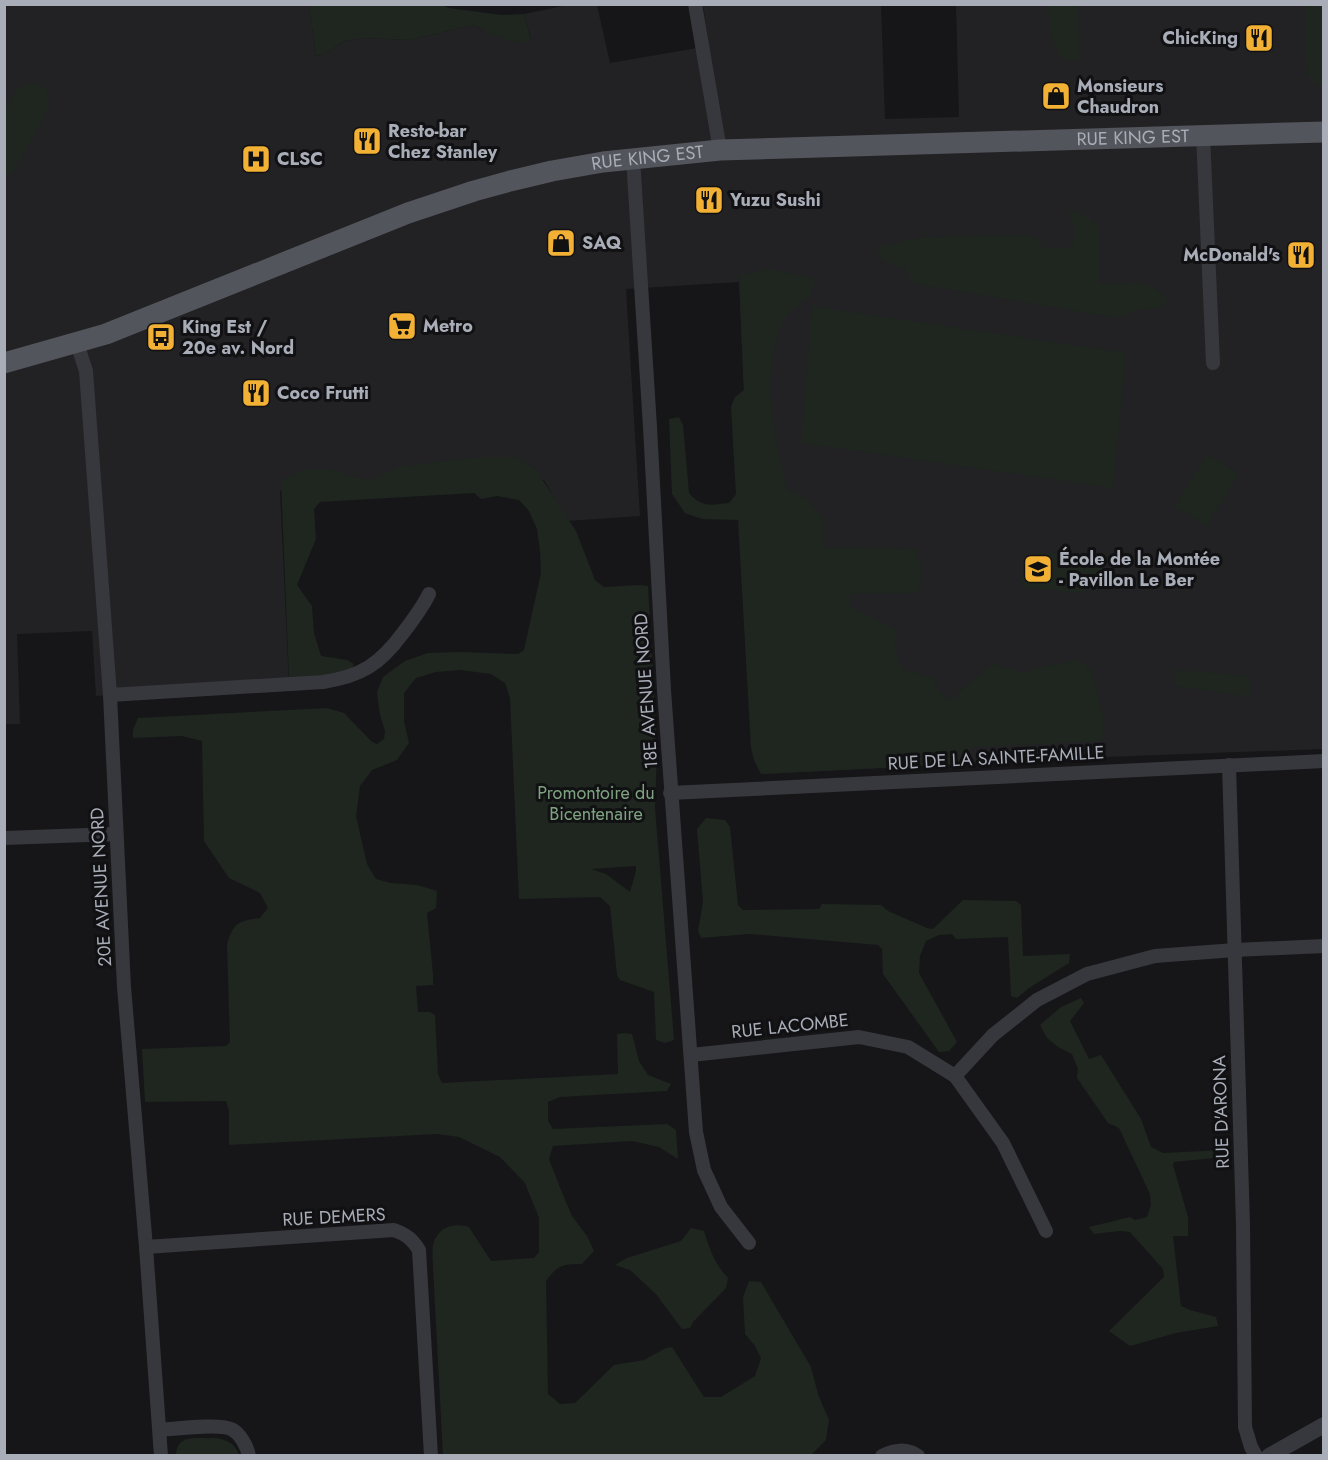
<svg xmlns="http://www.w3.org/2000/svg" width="1328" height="1460" font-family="Jost,sans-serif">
<rect width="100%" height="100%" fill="#161618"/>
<polygon fill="#222225" points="4,5 309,5 316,56 324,54 345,41 363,38 409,40 474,25 486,32 531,39 524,14 568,5 597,5 610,63 709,46 703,5 881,5 885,119 959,117 956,5 1323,5 1323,749 1078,758 761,774 739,282 626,289 640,516 567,521 544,480 280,491 289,684 96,696 92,631 17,634 20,724 5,724"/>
<g fill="#1e261f" fill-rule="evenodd">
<polygon points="442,5 449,8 502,15 524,14 531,40 523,44 486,32 474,25 409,40 363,38 345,41 324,54 316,56 309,5"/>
<polygon points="1047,5 1078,5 1079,60 1073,61 1060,57 1051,37 1050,15 1047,9"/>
<polygon points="1305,5 1323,5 1323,86 1316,84 1307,73"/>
<polygon points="35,82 46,89 50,106 12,173 5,177 5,111 19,87"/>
<path d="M1071,210c10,4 21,9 28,18v53l2,3c23,0 51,-7 66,15l-4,8 -25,3 -22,8 -204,-35c-1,-3 -2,-8 -3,-10 -7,-10 -26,-5 -32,-23l4,-5c9,0 13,-2 21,-4 8,-2 12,-1 22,-4l99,-2 13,2 8,11h27c6,-12 4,-23 -2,-34z"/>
<path d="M770,269l44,9c0,3 1,6 0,9 -5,14 -25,21 -31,34 -24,51 -8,117 4,169l19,8 18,22 -1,15 1,12 91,2 7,22 -4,22 -68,1 1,13 45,22 -1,17 6,23 33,9 4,13 12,9 42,-36 31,8 24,-6 31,-6 13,10 5,17 8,32 -2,22 -127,6 -8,4 -1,8 -6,5 -199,10 -7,-14 -3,-12 -13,-228 -36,-1 -17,-6 -13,-19 -3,-75 10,-2 4,8 6,68c13,15 23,12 40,10l7,-9 -5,-87 4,-10 9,-7 -5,-115z"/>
<polygon points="812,306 1126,353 1113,488 801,443"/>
<polygon points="1207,454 1239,473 1207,526 1175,507"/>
<path d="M481,457h36l19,13 40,61 19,49 9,7 36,-2 8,1 9,164 -2,58 19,232 -9,3 -9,-3 -2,-48 -34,-12 -3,-5 -7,-69 -10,-9 -81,2 -9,-201 -5,-15 -14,-9 -31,-4 -24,2 -20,6 -12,15v28l5,22 -12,17 -25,10 -12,16 -4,30 11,48 9,15 15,4 26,2 20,6 -1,17 -9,5 6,61v11l-17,1 2,26h12l5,3 3,59 4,9 176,-9 -1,-40 7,-1 8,1 7,27 9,14 23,9 -4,7 -107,6 -12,5v19l5,8 114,-5 9,6 2,29 -19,-12 -27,-6 -79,5 -4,13 12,31 11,26 15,20 7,15 -12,13c-20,0 -24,1 -36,17l2,113 12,10 15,-1 39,-38 30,-5 22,-12 6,-1 32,50h17l34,-21 6,-18 -6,-12 -10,-12 -2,-37 6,-16 12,1 50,85 7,27 11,26 -3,20 -15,15h-368l-10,-187c0,-8 -2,-22 2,-29 7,-14 21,-16 34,-12l22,34 43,-3 5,-6v-34l-14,-35 -25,-26 -41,-20 -22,-3 -208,11v-34l-3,-10 -81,1 -3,-53 84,-3 4,-4 -3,-97c6,-22 11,-24 33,-27l8,-10 -8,-15 -31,-15 -25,-37 -2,-100 -20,-5 -49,2v-8l5,-12 189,-10 17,5 27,28 6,3 7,-5 1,-8 -5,-16 -3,-23 6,-15 22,-16 23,-8 33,-1 57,2 6,-4 17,-77 -1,-22 -3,-22 -8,-18 -10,-11 -22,-4 -16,3 -7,-6 -154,9 -6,7 2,30 -19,46 15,21 2,27 7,23 26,4 7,4 -3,6 -12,4 -50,4 -8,-198 24,-11h24l33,10h14l24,-13zM636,866v5l-6,21 -24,-18 -15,-5z"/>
<polygon points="1040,553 1103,554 1110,554 1093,588 1076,593 1025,587 1020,580 1034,555"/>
<polygon points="1176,670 1250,676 1250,697 1175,686"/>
<polygon points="706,818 725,820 730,827 738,905 743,910 819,909 822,904 881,905 888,911 927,928 933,929 963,900 1016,901 1021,905 1023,956 1070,954 1069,963 1029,988 1017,998 1011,996 1008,937 956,939 952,934 939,935 926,941 920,956 919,973 957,1042 949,1051 939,1052 883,974 882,949 878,945 749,934 701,938 698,931 703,902 697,829"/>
<polygon points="1081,998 1084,1003 1070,1021 1089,1059 1101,1055 1141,1119 1151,1147 1163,1153 1223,1150 1224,1157 1174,1162 1173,1165 1188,1217 1188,1236 1173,1236 1181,1306 1190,1310 1216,1317 1218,1326 1176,1333 1130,1346 1109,1331 1164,1277 1163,1269 1130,1232 1120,1231 1094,1234 1089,1227 1130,1217 1135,1220 1147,1217 1151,1205 1150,1194 1119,1128 1108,1123 1077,1078 1078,1069 1072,1054 1058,1047 1047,1038 1040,1025 1061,1007"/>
<path d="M691,1228l13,3c6,19 10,32 24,47l-2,10 -33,34 -3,6 -8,1 -26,-35 -26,-24 -15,-5 12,-7 54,-17z"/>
<path d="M214,1438c12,1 21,5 25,17h-63c1,-22 21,-16 38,-17z"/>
</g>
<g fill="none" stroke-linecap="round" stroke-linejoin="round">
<g stroke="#37383d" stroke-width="14">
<polyline points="695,4 720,150"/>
<polyline points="1203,135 1213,363"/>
<polyline points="633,158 650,427 664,690 696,1132 704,1170 721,1207 749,1243"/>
<polyline points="77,343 86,371 110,695 124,987 146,1247 161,1456"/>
<path d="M110,695l213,-13c39,-6 57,-18 80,-49 10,-13 19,-25 26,-39"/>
<polyline points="1229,765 1243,1224 1245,1427 1251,1447 1256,1456"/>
<polyline points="670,793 1324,761"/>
<polyline points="4,838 116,834"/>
<polyline points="691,1055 859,1037 908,1047 955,1076 1003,1143 1046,1231"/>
<polyline points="955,1076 993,1035 1037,1000 1087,974 1155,956 1235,950 1324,946"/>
<path d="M146,1247l248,-17c13,5 18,9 25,20l12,206"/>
<path d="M160,1430c14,-1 59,-7 71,-1 9,4 16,17 18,27"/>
<path d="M882,1456c12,-6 25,-8 36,0"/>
</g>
<polyline stroke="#37383d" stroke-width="16" points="1269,1456 1324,1425"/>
<path stroke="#53555c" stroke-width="21" id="s1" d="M4,363l102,-29 302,-121 66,-22 36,-10 42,-10 51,-9 117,-12 604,-18"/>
</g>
<defs>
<g id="restaurant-square" transform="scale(1.5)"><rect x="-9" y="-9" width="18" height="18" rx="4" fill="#f2b134" stroke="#111113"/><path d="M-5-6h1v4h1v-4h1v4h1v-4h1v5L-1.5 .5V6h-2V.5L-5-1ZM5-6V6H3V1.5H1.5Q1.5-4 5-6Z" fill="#111"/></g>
<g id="shop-square" transform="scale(1.5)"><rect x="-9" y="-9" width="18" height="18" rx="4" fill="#f2b134" stroke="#111113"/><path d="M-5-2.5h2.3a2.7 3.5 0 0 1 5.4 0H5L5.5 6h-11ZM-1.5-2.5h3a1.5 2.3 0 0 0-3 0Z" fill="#111"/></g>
<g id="hospital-square" transform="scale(1.5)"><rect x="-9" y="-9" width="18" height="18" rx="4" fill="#f2b134" stroke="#111113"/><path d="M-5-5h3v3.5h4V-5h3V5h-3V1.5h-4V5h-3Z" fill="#111"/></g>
<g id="supermarket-square" transform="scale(1.5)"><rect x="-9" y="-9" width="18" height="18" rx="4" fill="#f2b134" stroke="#111113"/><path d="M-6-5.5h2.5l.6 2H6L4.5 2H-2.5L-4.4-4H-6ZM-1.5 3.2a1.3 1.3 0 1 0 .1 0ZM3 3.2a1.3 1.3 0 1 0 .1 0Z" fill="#111"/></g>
<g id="bus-square" transform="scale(1.5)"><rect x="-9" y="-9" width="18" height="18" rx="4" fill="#f2b134" stroke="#111113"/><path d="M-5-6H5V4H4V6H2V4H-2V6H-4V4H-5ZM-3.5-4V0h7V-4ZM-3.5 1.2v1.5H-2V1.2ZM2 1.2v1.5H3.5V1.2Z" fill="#111"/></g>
<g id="school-square" transform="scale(1.5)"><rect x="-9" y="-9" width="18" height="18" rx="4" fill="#f2b134" stroke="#111113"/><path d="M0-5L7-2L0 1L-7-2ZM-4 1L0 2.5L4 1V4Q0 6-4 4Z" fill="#111"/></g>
</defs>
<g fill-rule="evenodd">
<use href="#restaurant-square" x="1259" y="38"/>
<use href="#shop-square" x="1056" y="96"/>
<use href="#restaurant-square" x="367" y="141"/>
<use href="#hospital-square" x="256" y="159"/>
<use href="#restaurant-square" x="709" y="200"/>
<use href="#shop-square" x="561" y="243"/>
<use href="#restaurant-square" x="1301" y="255"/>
<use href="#supermarket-square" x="402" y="326"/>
<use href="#bus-square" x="161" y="337"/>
<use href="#restaurant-square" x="256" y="393"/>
<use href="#school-square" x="1038" y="569"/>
</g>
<g text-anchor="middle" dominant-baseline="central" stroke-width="6" stroke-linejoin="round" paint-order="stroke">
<g font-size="18" font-weight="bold" fill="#a8adb8" stroke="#111113" text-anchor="start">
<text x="1238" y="38" text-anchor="end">ChicKing</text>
<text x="1077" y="86">Monsieurs<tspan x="1077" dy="21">Chaudron</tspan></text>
<text x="388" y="131">Resto-bar<tspan x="388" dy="21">Chez Stanley</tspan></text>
<text x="277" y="159">CLSC</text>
<text x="730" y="200">Yuzu Sushi</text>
<text x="582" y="243">SAQ</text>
<text x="1280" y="255" text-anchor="end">McDonald's</text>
<text x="423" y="326">Metro</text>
<text x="182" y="327">King Est /<tspan x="182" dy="21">20e av. Nord</tspan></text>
<text x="277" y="393">Coco Frutti</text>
<text x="1059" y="559">École de la Montée<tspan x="1059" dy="21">- Pavillon Le Ber</tspan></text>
</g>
<g font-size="18" fill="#a8adb8" stroke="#111113">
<text stroke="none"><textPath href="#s1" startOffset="1164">RUE KING EST</textPath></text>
<text stroke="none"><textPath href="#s1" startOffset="678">RUE KING EST</textPath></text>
<text transform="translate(646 691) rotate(-94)">18E AVENUE NORD</text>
<text transform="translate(996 758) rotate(-3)">RUE DE LA SAINTE-FAMILLE</text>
<text transform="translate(101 887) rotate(-93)">20E AVENUE NORD</text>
<text transform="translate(790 1026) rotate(-6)">RUE LACOMBE</text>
<text transform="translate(1221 1112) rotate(-92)">RUE D'ARONA</text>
<text transform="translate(334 1217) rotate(-3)">RUE DEMERS</text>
</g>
<g font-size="18" fill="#7fa381" stroke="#111113">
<text x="596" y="793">Promontoire du<tspan x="596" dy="21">Bicentenaire</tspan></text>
</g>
</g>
<rect width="1328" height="1460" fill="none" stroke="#a8adb8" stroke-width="12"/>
</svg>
